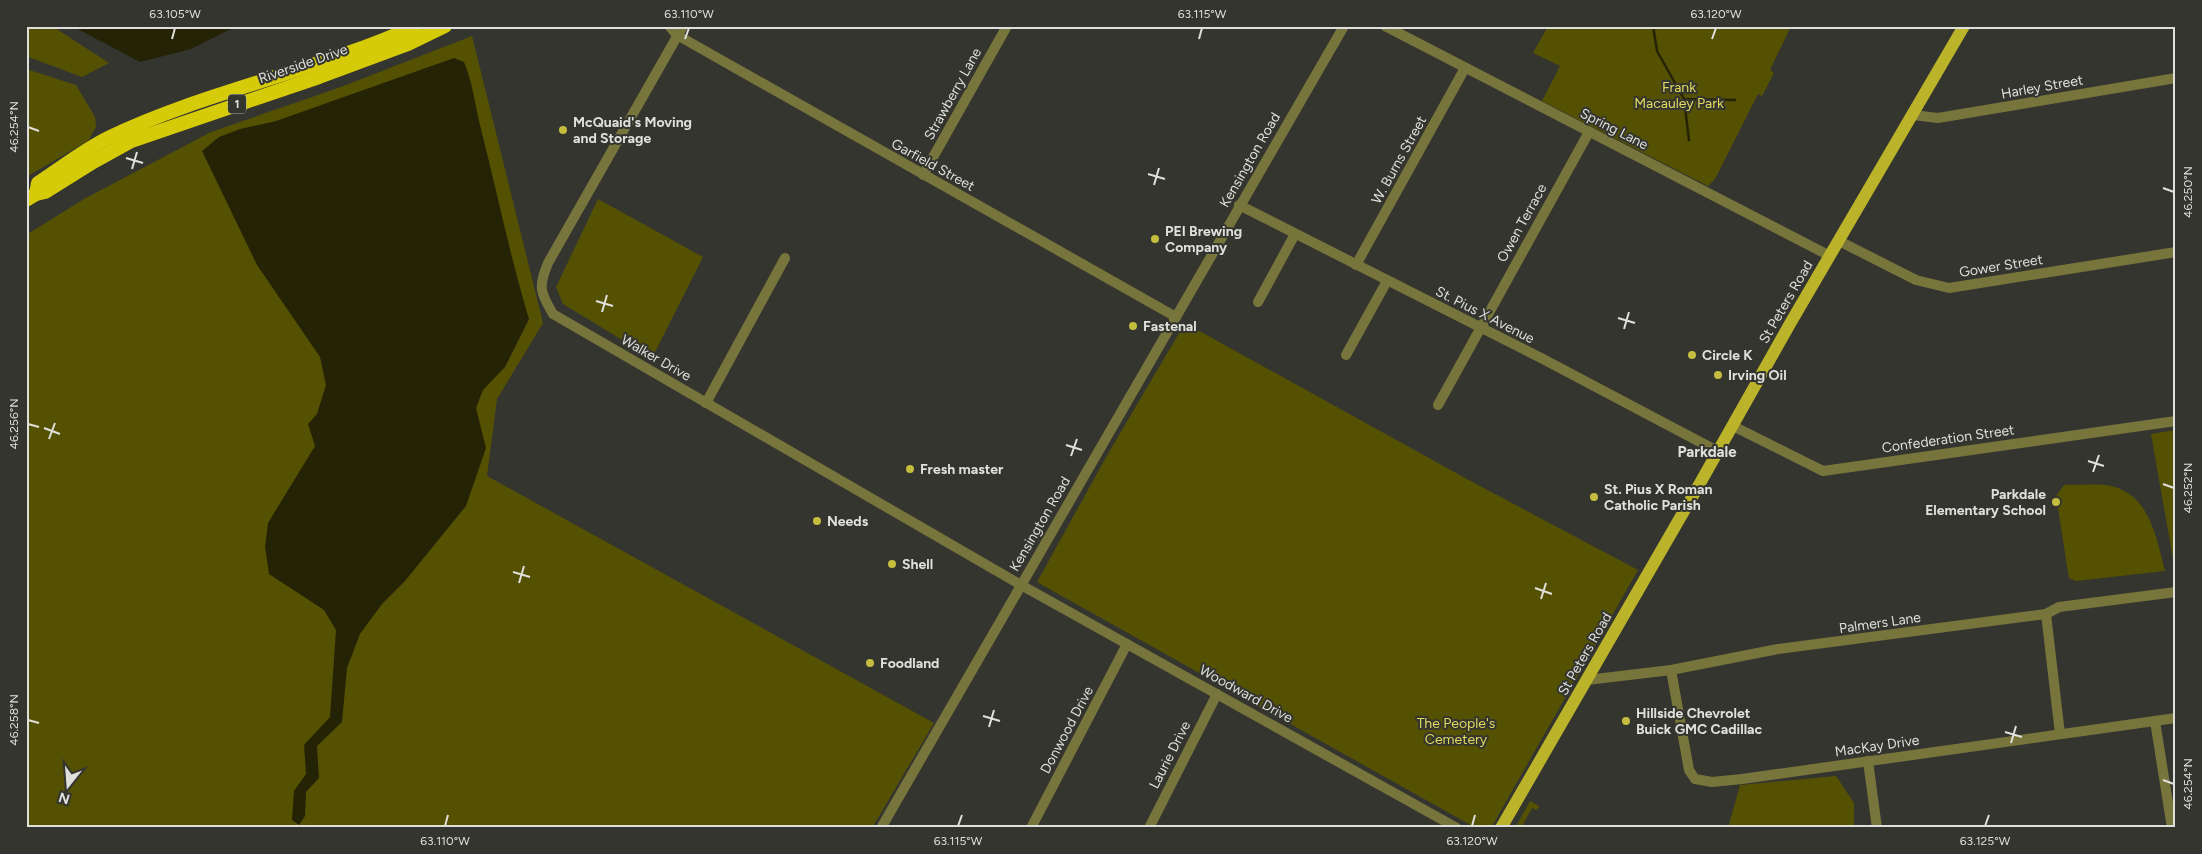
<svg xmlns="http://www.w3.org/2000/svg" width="2202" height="854" font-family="Figtree,sans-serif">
<rect width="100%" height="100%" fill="#353530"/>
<g fill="#555103">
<polygon points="26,26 52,26 109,63 82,77 26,56"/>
<polygon points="1548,26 1791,26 1770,70 1774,73 1762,96 1758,94 1715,179 1708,186 1542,101 1560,66 1533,53"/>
<polygon points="472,36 543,323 497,399 487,476 934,723 872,828 26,828 26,235 84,199 211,132 341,87"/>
<polygon points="26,69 76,85 95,117 96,127 88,141 26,177"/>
<polygon points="598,199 703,257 652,358 563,304 556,287"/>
<polygon points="1185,323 1465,478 1638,570 1491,828 1476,828 1037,582 1109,452"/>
<polygon points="2176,430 2176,576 2151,434"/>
<path d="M2064,485c14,0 29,-1 42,0 43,6 50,51 59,86l-89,10 -7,-3 -13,-82z"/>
<polygon points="1836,776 1854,803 1854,828 1728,828 1740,785"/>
<polygon points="1530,801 1539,806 1537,810 1532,808 1521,828 1515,828"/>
</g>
<g fill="#252306">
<polygon points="72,26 237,26 191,49 140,62"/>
<path d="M454,58l10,4c9,21 11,44 17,67 16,63 29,127 48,190l-24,48 -22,23 -7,18 10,40 -20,58 -61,75 -23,23 -22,30 -13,34 -5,54 -25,24 2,32 -13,14 -1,24 -6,9 -7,-5 2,-29 12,-17 -2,-29 26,-28 6,-87 -12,-20 -55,-36 -4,-27 3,-24 47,-77 -7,-22 9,-10 9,-29 -6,-28 -63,-92 -55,-114 17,-14 21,-8 36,-8z"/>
</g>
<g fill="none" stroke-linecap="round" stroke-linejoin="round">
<g stroke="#252306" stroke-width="2.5">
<polyline points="1653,26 1657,51 1684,99 1735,100"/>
<polyline points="1684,99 1689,140"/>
</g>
<g stroke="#77753b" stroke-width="10">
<polyline points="669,26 677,35 1176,317"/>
<path d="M683,26l-135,237c-10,24 -8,29 5,51l468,271 436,243"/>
<polyline points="1385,26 1830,256"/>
<polyline points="1913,115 1938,118 2176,78"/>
<polyline points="923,175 1007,26"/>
<polyline points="1239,205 1543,359 1719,452"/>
<polyline points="1839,241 1916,280 1949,288 2176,252"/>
<polyline points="1356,265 1465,68"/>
<polyline points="1258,302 1295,234"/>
<polyline points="1346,355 1387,281"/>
<polyline points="706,403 785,258"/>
<polyline points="1438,405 1589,132"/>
<polyline points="1733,426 1823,471 2176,421"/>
<polyline points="2046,614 2060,734"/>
<polyline points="1671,670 1689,770 1695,779 1712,782 1742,779 2176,718"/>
<polyline points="1587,680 1671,670 1778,649 2046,614 2059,607 2176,592"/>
<polyline points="2155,721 2172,828"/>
<polyline points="1868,761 1877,828"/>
<polyline points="881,828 1344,26"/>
<polyline points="1031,828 1127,644"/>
<polyline points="1149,828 1217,694"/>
</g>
<polyline stroke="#bbb329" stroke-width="12" points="1501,828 1695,492 1791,322 1964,26"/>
<g stroke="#d5cb08" stroke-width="14">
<path d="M36,194l2,-11c23,-15 46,-33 70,-45 97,-47 209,-67 308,-112"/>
<polyline points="26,200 36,194 45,192 93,162 131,141 319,77 408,44 445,26"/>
</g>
</g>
<path fill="none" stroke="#dfdfdc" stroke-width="2" d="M172,39l3,-11M685,39l4,-11M1199,39l3,-11M1712,39l4,-11M28,127l11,4M126,158l17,5M132,169l5,-17M1148,174l17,5M1154,185l5,-17M2163,188l11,4M596,301l17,5M602,312l5,-17M1618,318l17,5M1624,329l5,-17M28,424l11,3M44,428l16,6M49,439l6,-16M1066,445l16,5M1071,456l6,-17M2088,461l16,5M2093,472l6,-17M2163,484l11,4M513,572l17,5M519,583l5,-17M1535,588l17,6M1541,599l5,-16M983,716l17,5M28,720l11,3M989,727l5,-17M2005,732l17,5M2011,743l5,-17M2163,780l11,4M445,826l3,-11M958,826l4,-11M1472,826l3,-11M1985,826l4,-11"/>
<g fill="#c4bd3e" stroke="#353530" stroke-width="2">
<circle cx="563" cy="130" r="5"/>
<circle cx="1155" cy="239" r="5"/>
<circle cx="1133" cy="326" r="5"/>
<circle cx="1692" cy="355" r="5"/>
<circle cx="1718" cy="375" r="5"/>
<circle cx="910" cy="469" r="5"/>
<circle cx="1594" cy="497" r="5"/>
<circle cx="2056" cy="502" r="5"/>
<circle cx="817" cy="521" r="5"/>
<circle cx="892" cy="564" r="5"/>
<circle cx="870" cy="663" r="5"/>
<circle cx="1626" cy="721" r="5"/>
</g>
<g text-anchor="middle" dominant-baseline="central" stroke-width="4" stroke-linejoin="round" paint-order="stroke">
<rect fill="#353530" stroke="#acaca8" stroke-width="1" x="228" y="94.5" width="18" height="19" rx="4"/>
<g font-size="12" font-weight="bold" fill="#dfdfdc">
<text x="237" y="104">1</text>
</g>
<g font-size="14" fill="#dfdfdc" stroke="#353530">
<text transform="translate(303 64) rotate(-19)">Riverside Drive</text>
<text transform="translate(2042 87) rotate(-10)">Harley Street</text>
<text transform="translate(953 94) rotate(-61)">Strawberry Lane</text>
<text transform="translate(1614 129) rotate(27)">Spring Lane</text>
<text transform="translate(1250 160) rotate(-60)">Kensington Road</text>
<text transform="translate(1399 160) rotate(-61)">W. Burns Street</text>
<text transform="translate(933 165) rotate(29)">Garfield Street</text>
<text transform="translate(1522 223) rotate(-61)">Owen Terrace</text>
<text transform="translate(2001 266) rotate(-9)">Gower Street</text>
<text transform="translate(1786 302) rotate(-60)">St Peters Road</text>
<text transform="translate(1485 315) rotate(27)">St. Pius X Avenue</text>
<text transform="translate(656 358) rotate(30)">Walker Drive</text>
<text transform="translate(1948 439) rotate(-8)">Confederation Street</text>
<text transform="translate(1040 524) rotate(-60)">Kensington Road</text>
<text transform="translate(1880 623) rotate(-8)">Palmers Lane</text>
<text transform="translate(1585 654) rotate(-60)">St Peters Road</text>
<text transform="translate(1246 694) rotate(29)">Woodward Drive</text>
<text transform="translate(1067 730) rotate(-62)">Donwood Drive</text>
<text transform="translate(1877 746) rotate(-8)">MacKay Drive</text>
<text transform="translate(1170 755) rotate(-63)">Laurie Drive</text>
</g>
<g font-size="14" fill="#e2db5f" stroke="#353530">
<text x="1679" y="87">Frank<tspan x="1679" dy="16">Macauley Park</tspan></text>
<text x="1456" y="723">The People's<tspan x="1456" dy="16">Cemetery</tspan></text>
</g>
<g font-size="14" font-weight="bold" fill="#dfdfdc" stroke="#353530" text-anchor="start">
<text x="573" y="122">McQuaid's Moving<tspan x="573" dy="16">and Storage</tspan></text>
<text x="1165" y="231">PEI Brewing<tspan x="1165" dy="16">Company</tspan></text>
<text x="1143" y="326">Fastenal</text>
<text x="1702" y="355">Circle K</text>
<text x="1728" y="375">Irving Oil</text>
<text x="920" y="469">Fresh master</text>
<text x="1604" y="489">St. Pius X Roman<tspan x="1604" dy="16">Catholic Parish</tspan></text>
<text x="2046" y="494" text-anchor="end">Parkdale<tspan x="2046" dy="16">Elementary School</tspan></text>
<text x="827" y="521">Needs</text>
<text x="902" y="564">Shell</text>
<text x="880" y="663">Foodland</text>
<text x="1636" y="713">Hillside Chevrolet<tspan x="1636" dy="16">Buick GMC Cadillac</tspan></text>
</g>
<g font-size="15" font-weight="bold" fill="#dfdfdc" stroke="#353530">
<text x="1707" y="452">Parkdale</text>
</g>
</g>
<rect width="2202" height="854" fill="none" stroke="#353530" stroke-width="55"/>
<g transform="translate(68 786) rotate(197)" stroke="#353530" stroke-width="4" paint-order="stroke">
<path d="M0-4L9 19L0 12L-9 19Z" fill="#dfdfdc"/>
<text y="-8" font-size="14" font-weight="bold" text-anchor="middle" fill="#dfdfdc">N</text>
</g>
<rect x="28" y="28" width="2146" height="798" fill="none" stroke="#dfdfdc" stroke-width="2"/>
<g font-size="12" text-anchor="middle" fill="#dfdfdc">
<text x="175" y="18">63.105°W</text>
<text x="689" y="18">63.110°W</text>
<text x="1202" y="18">63.115°W</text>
<text x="1716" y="18">63.120°W</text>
<text transform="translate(14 127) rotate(-90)" y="4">46.254°N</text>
<text transform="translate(2188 192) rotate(-90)" y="4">46.250°N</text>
<text transform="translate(14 424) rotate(-90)" y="4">46.256°N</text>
<text transform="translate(2188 488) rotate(-90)" y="4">46.252°N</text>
<text transform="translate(14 720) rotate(-90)" y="4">46.258°N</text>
<text transform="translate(2188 784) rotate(-90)" y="4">46.254°N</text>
<text x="445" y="845">63.110°W</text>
<text x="958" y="845">63.115°W</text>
<text x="1472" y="845">63.120°W</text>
<text x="1985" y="845">63.125°W</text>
</g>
</svg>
